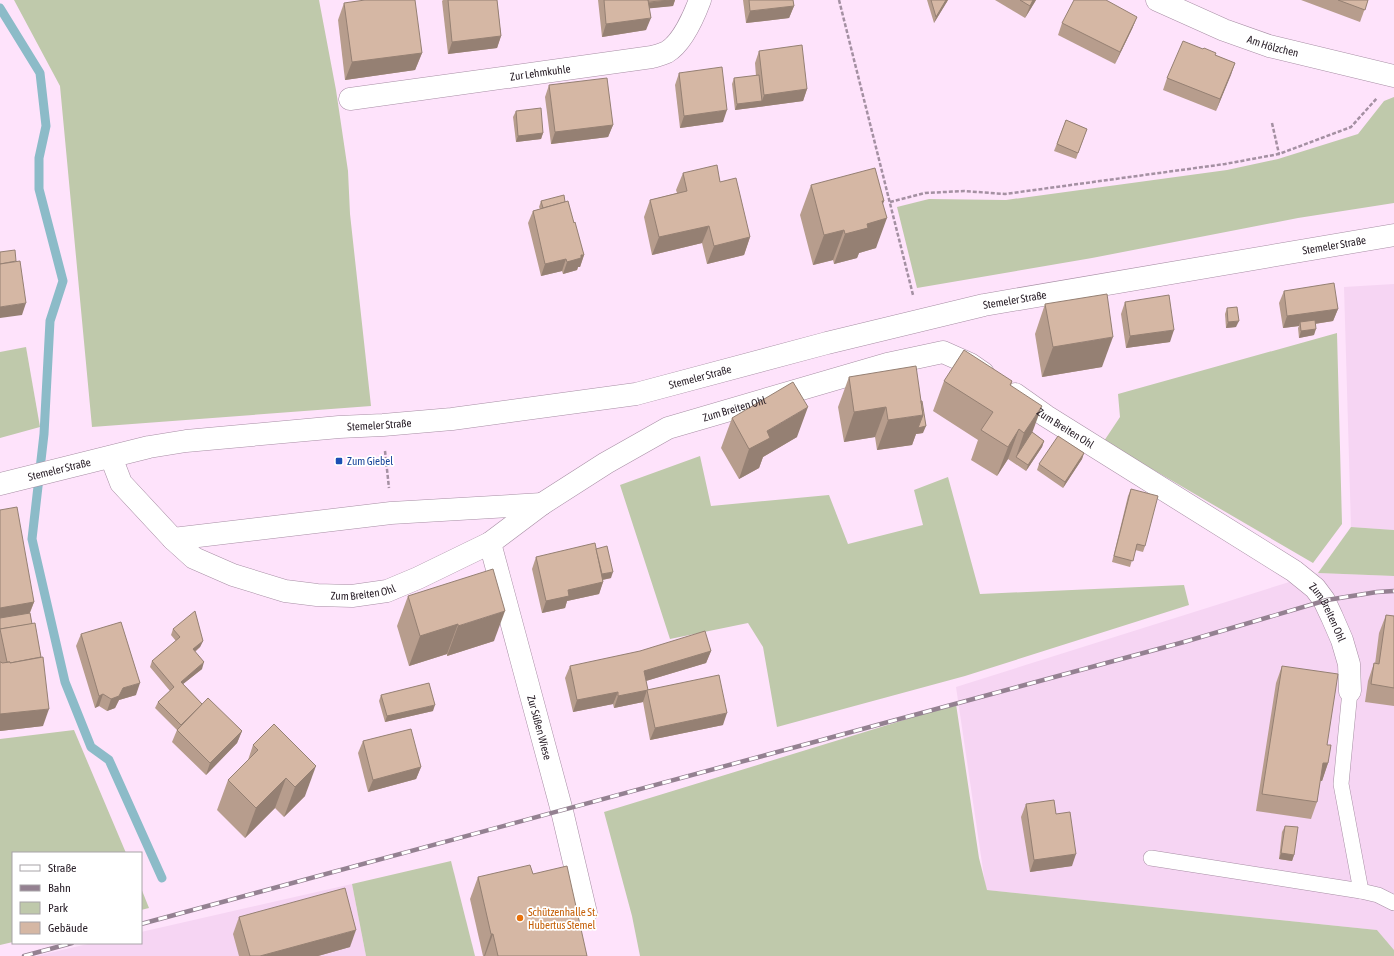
<svg xmlns="http://www.w3.org/2000/svg" width="1394" height="956" font-family="'Asap Condensed',sans-serif">
<rect width="100%" height="100%" fill="#fee3fb"/>
<g fill="#f6d5f3">
<polygon points="1394,284 1394,530 1351,527 1344,287"/>
<polygon points="1318,573 1394,576 1394,950 1377,930 986,890 956,687"/>
<polygon points="352,884 366,956 36,956 92,943 141,943 141,932"/>
</g>
<g fill="#bfc9ab">
<polygon points="14,0 319,0 336,90 348,171 350,214 371,406 92,427 60,86"/>
<polygon points="1394,97 1394,203 1298,218 1092,258 917,288 897,207 929,199 1006,200 1227,170 1278,159 1358,134 1384,101"/>
<polygon points="1337,333 1342,524 1313,563 1104,441 1120,417 1118,394"/>
<polygon points="26,347 40,427 0,438 0,352"/>
<polygon points="700,456 711,506 829,495 848,544 923,525 914,490 948,477 980,594 1184,585 1189,605 965,676 777,727 763,647 748,623 670,639 620,485"/>
<polygon points="1351,527 1394,530 1394,576 1318,573"/>
<polygon points="956,704 979,858 987,890 1377,930 1394,950 1394,956 640,956 632,916 604,812"/>
<polygon points="74,730 126,853 13,853 13,942 0,945 0,739"/>
<polygon points="451,861 475,956 366,956 352,884"/>
<polygon points="141,888 149,908 141,910"/>
</g>
<g fill="none" stroke-linecap="round" stroke-linejoin="round">
<polyline stroke="#8cbbc8" stroke-width="9" points="0,8 40,73 46,126 39,158 39,189 63,281 50,321 44,434 32,539 65,682 91,747 109,760 162,878"/>
<g stroke="#a78ea4" stroke-width="16">
<g id="lane">
<polyline points="1350,691 1341,784 1361,891"/>
<polyline points="1151,858 1361,891 1378,895 1394,903"/>
</g>
</g>
<g stroke="#a78ea4" stroke-width="23">
<g id="street">
<path id="s1" d="M1157,0l67,30 45,16 125,30"/>
<path id="s2" d="M350,99l302,-42c5,-1 10,-3 15,-5 15,-9 27,-36 33,-52"/>
<path id="s3" d="M1015,394l31,22 248,155 21,17 9,12 8,17 10,23 7,24 1,27"/>
<path id="s4" d="M111,457l10,26 52,56 21,19 39,17 52,16 32,4 35,1 35,-5 31,-13 72,-35 52,-39 64,-41 62,-35 219,-64 56,-12 27,12 13,9"/>
<polyline points="173,539 391,513 542,504"/>
<path id="s5" d="M490,543l72,268 24,102"/>
</g>
</g>
<g stroke="#a78ea4" stroke-width="23">
<g id="secondary">
<path id="s6" d="M0,484l149,-37 37,-6 153,-14 44,-2 69,-6 184,-25 191,-51 157,-38 410,-70"/>
</g>
</g>
<g stroke="#a490a2" stroke-width="2.5" stroke-dasharray="4 2" stroke-linecap="butt">
<polyline points="839,0 913,295"/>
<polyline points="1272,123 1279,154"/>
<polyline points="890,202 925,193 964,191 1005,194 1225,164 1279,154 1351,127 1377,98"/>
<polyline points="385,451 389,488"/>
</g>
<use href="#lane" stroke="#fff" stroke-width="15"/>
<use href="#street" stroke="#fff" stroke-width="22"/>
<use href="#secondary" stroke="#fff" stroke-width="22"/>
<g stroke="#948191" stroke-width="4.5">
<g id="rail">
<polyline points="141,924 1184,642 1327,600 1377,592 1394,591"/>
<polyline points="24,956 72,943"/>
</g>
</g>
<use href="#rail" stroke="#fff" stroke-width="3" stroke-dasharray="9" stroke-linecap="butt"/>
</g>
<g fill="#b79d8d">
<polygon points="443,0 497,0 501,36 497,48 448,54 442,1"/>
<polygon points="598,0 675,0 673,6 649,8 646,30 602,37"/>
<polygon points="743,0 793,0 794,6 789,18 746,23"/>
<polygon points="927,0 948,0 934,23"/>
<polygon points="995,0 1036,0 1025,18"/>
<polygon points="1301,0 1368,0 1360,22"/>
<polygon points="344,3 422,53 415,70 345,80 338,20"/>
<polygon points="1137,17 1132,29 1115,64 1058,35 1062,23"/>
<polygon points="759,51 807,89 803,101 735,110 732,84 734,78 756,76 755,63"/>
<polygon points="1215,55 1235,63 1216,111 1163,90 1167,78"/>
<polygon points="679,73 723,122 680,128 675,85"/>
<polygon points="549,85 613,125 608,137 551,144 545,97"/>
<polygon points="516,111 543,133 541,139 516,142 513,117"/>
<polygon points="1066,120 1087,129 1076,159 1054,151"/>
<polygon points="683,173 720,182 750,237 744,255 707,264 702,243 652,255 644,217 650,200 677,193 676,190"/>
<polygon points="811,185 884,201 883,203 876,248 859,253 857,258 834,264 833,260 813,265 800,215"/>
<polygon points="541,201 565,202 574,223 584,255 580,267 578,267 577,270 563,274 562,271 541,276 528,223 533,211 540,209 539,207"/>
<polygon points="1284,291 1338,309 1333,321 1315,324 1314,335 1299,338 1298,328 1299,326 1283,328 1279,303"/>
<polygon points="1125,302 1170,342 1126,348 1121,314"/>
<polygon points="1045,304 1102,367 1042,377 1035,334"/>
<polygon points="1227,308 1236,327 1226,328 1225,314"/>
<polygon points="849,377 923,433 916,434 912,445 877,450 875,437 844,442 838,407"/>
<polygon points="944,381 1012,381 1011,386 1032,432 1044,441 1042,447 1026,471 1008,459 997,476 971,460 978,440 933,411"/>
<polygon points="732,418 797,437 763,457 759,468 739,479 721,448"/>
<polygon points="1084,453 1082,459 1063,488 1037,470 1039,464"/>
<polygon points="1131,489 1145,546 1143,552 1135,550 1130,567 1112,562 1128,496"/>
<polygon points="0,510 34,602 30,613 43,726 0,731"/>
<polygon points="596,549 611,578 603,580 603,582 599,594 567,601 565,608 542,613 532,569 536,557"/>
<polygon points="408,596 494,641 447,656 447,654 409,666 397,626"/>
<polygon points="1386,615 1394,616 1394,706 1365,702 1368,681 1374,663 1375,664 1379,633"/>
<polygon points="173,629 203,641 200,647 195,652 202,669 183,684 202,704 242,731 237,743 206,775 172,742 177,730 155,708 158,702 170,691 150,667 152,661 176,641 171,635"/>
<polygon points="81,634 136,695 119,700 115,708 107,711 99,706 95,708 76,646"/>
<polygon points="711,651 706,663 646,681 647,690 723,725 650,740 643,702 614,708 613,704 573,712 565,678 570,666"/>
<polygon points="1282,666 1327,745 1328,763 1322,781 1320,781 1317,802 1311,819 1256,811 1276,683"/>
<polygon points="381,695 433,711 385,722 379,701"/>
<polygon points="363,741 421,767 416,779 368,792 358,753"/>
<polygon points="253,745 305,796 284,817 275,808 245,838 217,810 228,780 248,760"/>
<polygon points="1026,804 1056,814 1072,866 1030,872 1021,817"/>
<polygon points="1285,826 1294,855 1292,861 1279,859 1282,832"/>
<polygon points="533,874 587,956 483,956 470,899 478,877"/>
<polygon points="239,917 350,947 318,956 239,956 233,934"/>
</g>
<g fill="#958073">
<polygon points="670,0 675,0 673,6 644,9 646,3"/>
<polygon points="946,0 948,0 934,23 936,17"/>
<polygon points="1033,0 1036,0 1025,18 1030,6"/>
<polygon points="794,6 789,18 746,23 750,11"/>
<polygon points="1137,17 1132,29 1115,64 1120,52"/>
<polygon points="651,18 646,30 602,37 606,24"/>
<polygon points="501,36 497,48 448,54 452,42"/>
<polygon points="422,53 415,70 345,80 352,62"/>
<polygon points="1235,63 1231,75 1216,111 1220,99"/>
<polygon points="807,89 803,101 735,110 737,104 762,101 764,95"/>
<polygon points="727,110 723,122 680,128 684,116"/>
<polygon points="613,125 608,137 551,144 555,132"/>
<polygon points="543,133 541,139 516,142 518,136"/>
<polygon points="882,201 884,201 876,221 887,218 876,248 859,253 857,258 834,264 845,234 867,224"/>
<polygon points="709,226 702,243 652,255 659,237"/>
<polygon points="844,230 833,260 813,265 824,235"/>
<polygon points="750,237 744,255 707,264 714,246"/>
<polygon points="581,255 584,255 580,267 578,267 577,270 563,274 567,262"/>
<polygon points="566,259 562,271 541,276 545,264"/>
<polygon points="26,303 22,315 0,318 0,307"/>
<polygon points="1338,309 1333,321 1300,326 1300,322 1299,326 1283,328 1287,316"/>
<polygon points="1239,321 1236,327 1226,328 1228,322"/>
<polygon points="1316,329 1314,335 1299,338 1301,331"/>
<polygon points="1174,330 1170,342 1126,348 1130,336"/>
<polygon points="1113,337 1102,367 1042,377 1053,347"/>
<polygon points="1042,406 1031,436 1016,457 1024,433"/>
<polygon points="808,407 797,437 763,457 759,468 739,479 749,449 767,431"/>
<polygon points="886,407 875,437 844,442 854,412"/>
<polygon points="923,415 926,426 923,433 916,434 912,445 877,450 888,420"/>
<polygon points="1019,429 1008,459 997,476 1008,447"/>
<polygon points="1044,441 1042,447 1026,471 1028,465"/>
<polygon points="1084,453 1082,459 1063,488 1065,482"/>
<polygon points="613,572 611,578 596,581 598,575"/>
<polygon points="603,582 599,594 567,601 565,608 542,613 546,601 568,590"/>
<polygon points="34,602 27,619 0,624 0,608"/>
<polygon points="505,611 494,641 447,656 458,626"/>
<polygon points="458,624 447,654 409,666 420,636"/>
<polygon points="203,641 200,647 190,655 193,649"/>
<polygon points="711,651 706,663 639,683 644,671"/>
<polygon points="204,662 202,669 178,688 181,682"/>
<polygon points="140,683 136,695 119,700 115,708 107,711 111,699 123,688"/>
<polygon points="647,690 643,702 614,708 618,696 648,690"/>
<polygon points="618,692 613,704 573,712 577,700"/>
<polygon points="103,694 99,706 95,708 99,696"/>
<polygon points="435,705 433,711 385,722 387,716"/>
<polygon points="49,709 43,726 0,731 0,714"/>
<polygon points="727,713 723,725 650,740 655,728"/>
<polygon points="242,731 237,743 206,775 210,763"/>
<polygon points="1323,763 1328,763 1322,781 1317,780"/>
<polygon points="316,766 305,796 284,817 295,787"/>
<polygon points="421,767 416,779 368,792 373,780"/>
<polygon points="286,778 275,808 245,838 256,808"/>
<polygon points="1281,853 1294,855 1292,861 1279,859"/>
<polygon points="1076,854 1072,866 1030,872 1034,860"/>
<polygon points="356,930 350,947 318,956 260,956"/>
<polygon points="491,934 493,934 485,956 484,956"/>
</g>
<g fill="#d5b7a4" stroke="#958073">
<polygon points="365,0 415,0 422,53 352,62 344,3"/>
<polygon points="448,0 497,0 501,36 452,42"/>
<polygon points="604,0 648,0 651,18 606,24"/>
<polygon points="648,0 670,0 649,2"/>
<polygon points="749,0 793,0 794,6 750,11"/>
<polygon points="931,0 946,0 936,17"/>
<polygon points="1020,0 1033,0 1030,6"/>
<polygon points="1074,0 1106,0 1137,17 1120,52 1062,23"/>
<polygon points="1338,0 1368,0 1365,10"/>
<polygon points="1183,41 1203,49 1204,48 1216,53 1215,55 1235,63 1220,99 1167,78"/>
<polygon points="802,45 807,89 764,95 759,51"/>
<polygon points="722,67 727,110 684,116 679,73"/>
<polygon points="759,75 762,101 737,104 734,78"/>
<polygon points="607,78 613,125 555,132 549,85"/>
<polygon points="541,108 543,133 518,136 516,111"/>
<polygon points="1066,120 1087,129 1078,153 1057,144"/>
<polygon points="717,165 720,182 736,178 750,237 714,246 709,226 659,237 650,200 687,191 683,173"/>
<polygon points="875,168 884,201 882,201 887,218 867,224 868,228 845,234 844,230 824,235 811,185"/>
<polygon points="564,195 565,202 543,208 541,201"/>
<polygon points="568,201 574,223 575,222 584,255 581,255 581,258 567,262 566,259 545,264 533,211"/>
<polygon points="15,250 16,261 0,264 0,252"/>
<polygon points="20,261 26,303 0,307 0,264"/>
<polygon points="1334,283 1338,309 1287,316 1284,291"/>
<polygon points="1107,294 1113,337 1053,347 1045,304"/>
<polygon points="1169,295 1174,330 1130,336 1125,302"/>
<polygon points="1237,307 1239,321 1228,322 1227,308"/>
<polygon points="1315,320 1316,329 1301,331 1300,322"/>
<polygon points="964,350 1012,381 1010,385 1042,406 1024,433 1019,429 1008,447 981,430 993,412 944,381"/>
<polygon points="916,366 923,415 888,420 886,407 854,412 849,377"/>
<polygon points="793,382 808,407 767,431 770,438 749,449 732,418"/>
<polygon points="921,401 922,401 926,426 918,428 923,415"/>
<polygon points="1032,432 1044,441 1028,465 1016,457"/>
<polygon points="1058,436 1084,453 1065,482 1039,464"/>
<polygon points="1131,489 1158,496 1145,546 1137,544 1133,561 1114,556"/>
<polygon points="17,507 34,602 0,608 0,510"/>
<polygon points="595,543 603,582 568,590 569,596 546,601 536,557"/>
<polygon points="607,546 613,572 602,574 596,549"/>
<polygon points="493,569 505,611 458,626 458,624 420,636 408,596"/>
<polygon points="195,611 203,641 193,649 204,662 181,682 202,704 181,725 158,702 174,687 152,661 180,637 173,629"/>
<polygon points="30,613 32,624 0,629 0,630 0,618"/>
<polygon points="1386,615 1394,616 1394,688 1371,684 1374,663 1379,664"/>
<polygon points="121,622 140,683 123,688 119,696 111,699 103,694 99,696 81,634"/>
<polygon points="35,623 41,657 10,663 10,662 7,662 0,629"/>
<polygon points="705,631 711,651 644,671 648,690 618,696 618,692 577,700 570,666 640,651"/>
<polygon points="43,657 49,709 0,714 0,662 1,662 2,663 10,662 10,663"/>
<polygon points="1282,666 1338,674 1327,745 1331,745 1328,763 1323,763 1317,802 1262,794"/>
<polygon points="719,675 727,713 655,728 647,690"/>
<polygon points="429,683 435,705 387,716 381,695"/>
<polygon points="208,698 242,731 210,763 177,730"/>
<polygon points="274,724 316,766 295,787 286,778 256,808 228,780 258,750 253,745"/>
<polygon points="411,729 421,767 373,780 363,741"/>
<polygon points="1054,800 1056,814 1070,812 1076,854 1034,860 1026,804"/>
<polygon points="1285,826 1298,827 1294,855 1281,853"/>
<polygon points="530,865 533,874 567,866 587,956 498,956 493,934 491,934 478,877"/>
<polygon points="345,888 356,930 260,956 250,956 239,917"/>
</g>
<rect fill="#1a4fb4" stroke="#fff" stroke-width="1.5" x="335" y="457" width="8" height="8" rx="2"/>
<circle fill="#e8710a" stroke="#fff" stroke-width="1.5" cx="520" cy="918" r="4"/>
<g text-anchor="middle" dominant-baseline="central" stroke-width="3.5" stroke-linejoin="round" paint-order="stroke">
<g font-size="11" fill="#261c25" stroke="#fff">
<text stroke="none"><textPath href="#s1" startOffset="125">Am Hölzchen</textPath></text>
<text stroke="none"><textPath href="#s2" startOffset="192">Zur Lehmkuhle</textPath></text>
<text stroke="none"><textPath href="#s6" startOffset="1358">Stemeler Straße</textPath></text>
<text stroke="none"><textPath href="#s6" startOffset="1034">Stemeler Straße</textPath></text>
<text stroke="none"><textPath href="#s6" startOffset="710">Stemeler Straße</textPath></text>
<text stroke="none"><textPath href="#s4" startOffset="727">Zum Breiten Ohl</textPath></text>
<text stroke="none"><textPath href="#s6" startOffset="385">Stemeler Straße</textPath></text>
<text stroke="none"><textPath href="#s3" startOffset="61">Zum Breiten Ohl</textPath></text>
<text stroke="none"><textPath href="#s6" startOffset="61">Stemeler Straße</textPath></text>
<text stroke="none"><textPath href="#s4" startOffset="308">Zum Breiten Ohl</textPath></text>
<text stroke="none"><textPath href="#s3" startOffset="385">Zum Breiten Ohl</textPath></text>
<text stroke="none"><textPath href="#s5" startOffset="191">Zur Süßen Wiese</textPath></text>
</g>
<g font-size="11" fill="#164399" stroke="#fff" text-anchor="start">
<text x="347" y="461">Zum Giebel</text>
</g>
<g font-size="11" fill="#c56008" stroke="#fff" text-anchor="start">
<text x="528" y="912">Schützenhalle St.<tspan x="528" dy="13">Hubertus Stemel</tspan></text>
</g>
</g>
<rect x="12" y="852" width="130" height="92" fill="#ffffff" stroke="#a8a4a8"/>
<rect x="20" y="865" width="20" height="6" fill="#ffffff" stroke="#a8a4a8"/>
<text x="48" y="872" font-size="12" fill="#261c25">Straße</text>
<rect x="20" y="885" width="20" height="6" fill="#948191" stroke="#a8a4a8"/>
<text x="48" y="892" font-size="12" fill="#261c25">Bahn</text>
<rect x="20" y="902" width="20" height="12" fill="#bfc9ab" stroke="#a8a4a8"/>
<text x="48" y="912" font-size="12" fill="#261c25">Park</text>
<rect x="20" y="922" width="20" height="12" fill="#d5b7a4" stroke="#a8a4a8"/>
<text x="48" y="932" font-size="12" fill="#261c25">Gebäude</text>
</svg>
